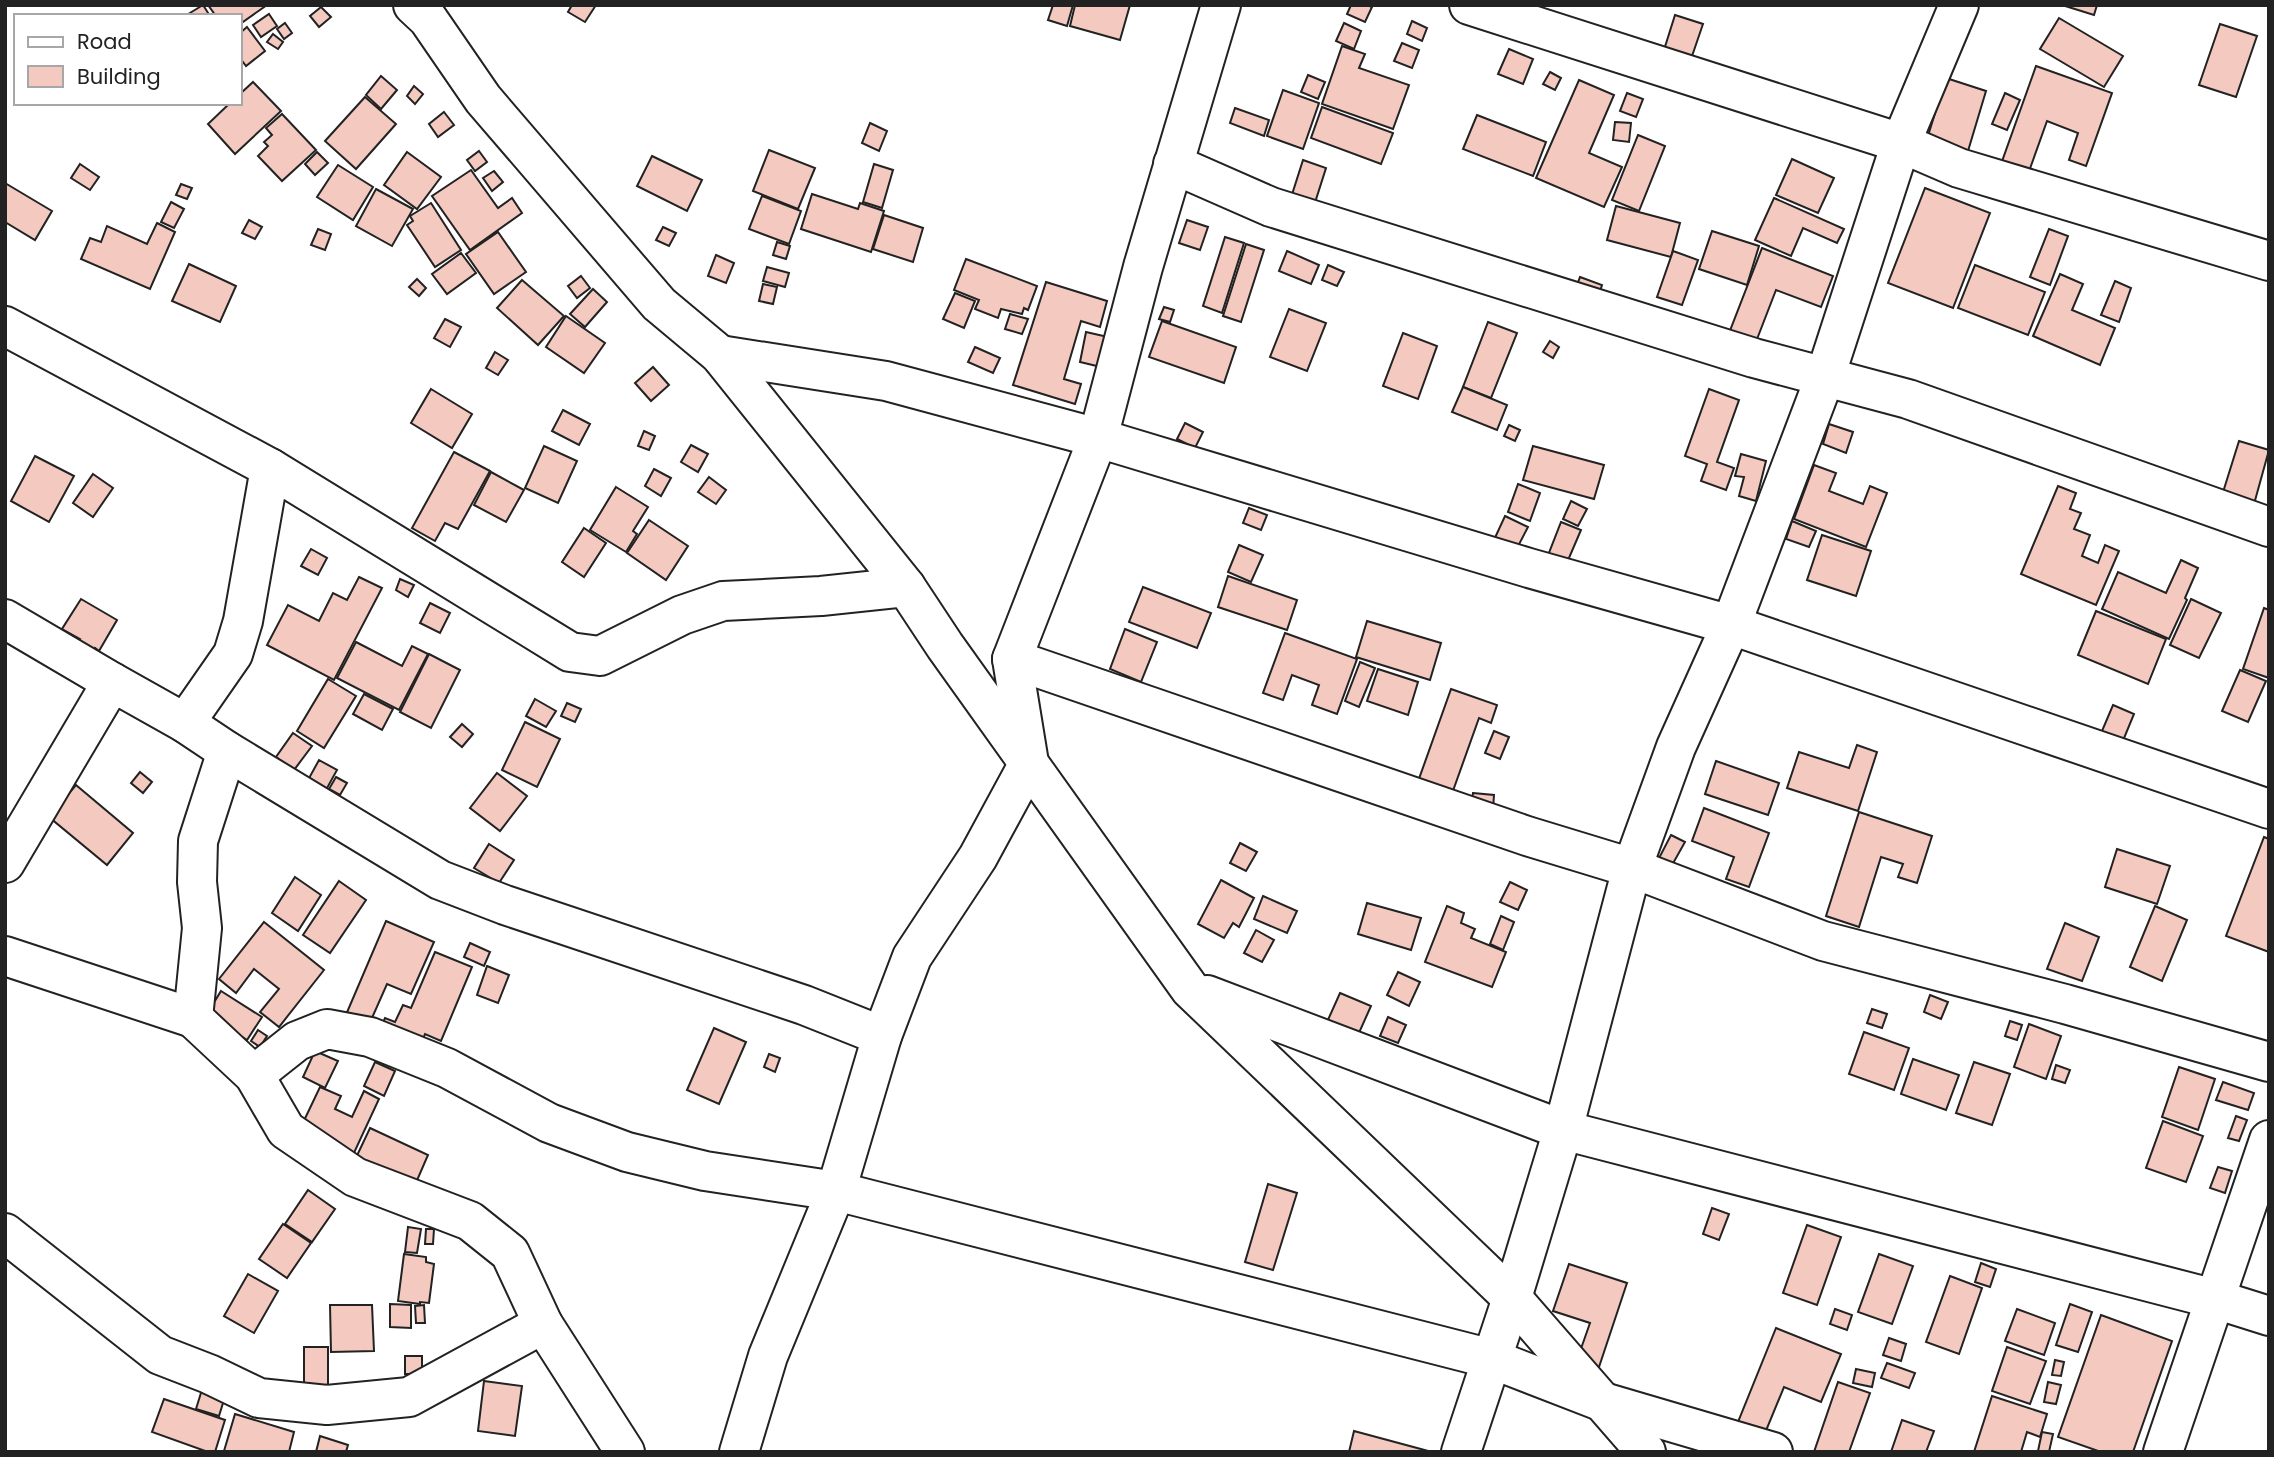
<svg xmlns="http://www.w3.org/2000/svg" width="2274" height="1457" font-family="Poppins,sans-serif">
<rect width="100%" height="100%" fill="#fff"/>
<g fill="#f3c9c0" stroke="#222" stroke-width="2">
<polygon points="203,5 210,16 185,16"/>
<polygon points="208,5 267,5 240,24 240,16 216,16"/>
<polygon points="572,5 596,5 585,22 568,12"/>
<polygon points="1053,5 1073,5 1067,26 1048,20"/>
<polygon points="1075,5 1130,5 1120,40 1070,26"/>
<polygon points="1351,5 1367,5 1372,7 1365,22 1347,14"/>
<polygon points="2062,5 2097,5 2094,15"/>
<polygon points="321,7 331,17 319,27 310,16"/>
<polygon points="269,14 277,26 261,37 253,25"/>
<polygon points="1675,15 1703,24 1690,62 1663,53"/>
<polygon points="2059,18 2123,56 2104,87 2040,49"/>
<polygon points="1412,21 1427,28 1422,41 1407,34"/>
<polygon points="285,23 292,33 284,39 277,29"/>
<polygon points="1344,23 1361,31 1354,49 1336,41"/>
<polygon points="2220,24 2257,36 2236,97 2199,85"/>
<polygon points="247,27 265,51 246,66 240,58 240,33"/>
<polygon points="273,34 283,42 278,49 267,42"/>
<polygon points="1402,43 1419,50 1412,68 1394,61"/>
<polygon points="1342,46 1365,54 1359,68 1409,85 1393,129 1322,104"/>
<polygon points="1509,49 1533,59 1523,84 1498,74"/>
<polygon points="2036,66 2112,93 2086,166 2069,160 2078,133 2047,121 2027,177 2000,167"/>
<polygon points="1550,72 1561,78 1555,90 1543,84"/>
<polygon points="1308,75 1325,82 1318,99 1301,92"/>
<polygon points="381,76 397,90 381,109 366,95"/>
<polygon points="1946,78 1986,91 1968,151 1927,139"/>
<polygon points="1579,80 1614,95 1589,153 1622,167 1604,207 1536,178"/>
<polygon points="253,82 281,111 235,154 208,124 230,103 240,103 240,94"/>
<polygon points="414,86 423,94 415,104 407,96"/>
<polygon points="1283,90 1319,103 1303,149 1267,136"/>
<polygon points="1627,93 1643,99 1636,117 1620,111"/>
<polygon points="2005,93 2020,100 2007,130 1992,124"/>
<polygon points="365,97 396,124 356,169 325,141"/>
<polygon points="1322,107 1393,133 1381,164 1311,138"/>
<polygon points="1235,108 1269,120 1264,136 1230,123"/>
<polygon points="444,112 454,125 438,137 429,124"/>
<polygon points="282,114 316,150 282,181 258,156 268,146 264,142 272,135 266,128"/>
<polygon points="1477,115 1546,142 1533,176 1463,149"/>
<polygon points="1615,122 1631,123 1629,142 1613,140"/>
<polygon points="870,123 887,131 879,151 862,143"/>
<polygon points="1638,135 1665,146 1639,211 1612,200"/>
<polygon points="769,150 815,168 798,209 753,191"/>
<polygon points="479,151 487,162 475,171 467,160"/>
<polygon points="317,152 328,163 315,175 305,164"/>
<polygon points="407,152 441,177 417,209 384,185"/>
<polygon points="652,156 702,180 687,211 637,186"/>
<polygon points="1792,159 1834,178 1818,213 1776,195"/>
<polygon points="1303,160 1326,168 1312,212 1289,204"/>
<polygon points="80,164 99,177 90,190 71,178"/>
<polygon points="874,164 893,170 882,208 863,202"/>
<polygon points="338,165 373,187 353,220 317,197"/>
<polygon points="471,170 498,208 512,198 522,213 470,250 432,196"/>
<polygon points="494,171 503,182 492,191 483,178"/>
<polygon points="5,183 52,211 35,240 5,222"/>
<polygon points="181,184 192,188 187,199 176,195"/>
<polygon points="1925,188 1990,213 1953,308 1888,283"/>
<polygon points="376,189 413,209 392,246 356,226"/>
<polygon points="812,194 858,209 860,203 884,211 871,252 801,229"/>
<polygon points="762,196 801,211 789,244 749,229"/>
<polygon points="1774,198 1844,229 1837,243 1803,228 1791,256 1755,240"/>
<polygon points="171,202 184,209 174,228 161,222"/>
<polygon points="431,203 461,250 435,267 407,225 413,221 410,216"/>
<polygon points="1616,206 1680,223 1671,257 1607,240"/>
<polygon points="884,215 923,228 913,262 873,249"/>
<polygon points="249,220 262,227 255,239 242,233"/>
<polygon points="1187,220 1208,227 1200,250 1179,243"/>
<polygon points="157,223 175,232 150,289 81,259 90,238 101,242 107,226 147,244"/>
<polygon points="663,227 676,233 669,246 656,240"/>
<polygon points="318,229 331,234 325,250 311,245"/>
<polygon points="2049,229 2068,236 2050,285 2030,277"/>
<polygon points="1712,231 1759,246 1747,285 1699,269"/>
<polygon points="498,232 526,272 494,294 466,254"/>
<polygon points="1225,237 1244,243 1222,313 1203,306"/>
<polygon points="777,242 790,246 786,259 773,255"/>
<polygon points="1246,244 1264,250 1241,322 1223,316"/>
<polygon points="1762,248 1833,276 1821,307 1776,290 1752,352 1726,341"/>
<polygon points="1287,251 1319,265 1311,284 1279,271"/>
<polygon points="1673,251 1698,260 1682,305 1657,297"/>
<polygon points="461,253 476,273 447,294 432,274"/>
<polygon points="716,255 734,263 726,283 708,276"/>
<polygon points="966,259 1037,286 1028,310 1024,308 1022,314 1001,309 998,318 975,309 979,300 954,290"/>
<polygon points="189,264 236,286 220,322 172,301"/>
<polygon points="1328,265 1344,272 1337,286 1322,280"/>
<polygon points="1975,265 2045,292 2028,335 1958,308"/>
<polygon points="767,267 789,273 785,287 763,281"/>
<polygon points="2060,274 2083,284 2072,310 2115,328 2100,365 2033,336"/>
<polygon points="581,276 590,288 577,298 568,286"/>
<polygon points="1580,277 1602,285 1596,304 1573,296"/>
<polygon points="417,279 426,288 419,296 409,287"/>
<polygon points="522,280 564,316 538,345 497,308"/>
<polygon points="2115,281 2131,288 2119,322 2101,315"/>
<polygon points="1046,282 1107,301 1100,327 1081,321 1064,379 1081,384 1075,404 1013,385"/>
<polygon points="763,284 777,287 773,304 759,301"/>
<polygon points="593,289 607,302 585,327 570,314"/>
<polygon points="955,293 975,301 964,328 943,319"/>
<polygon points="1164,307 1174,310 1170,322 1159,319"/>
<polygon points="1289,309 1326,323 1307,371 1270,357"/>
<polygon points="1010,314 1028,319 1022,334 1005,329"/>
<polygon points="566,316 605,343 584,373 546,347"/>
<polygon points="445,319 461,327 450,347 434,338"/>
<polygon points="1162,321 1236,347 1224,383 1149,357"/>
<polygon points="1488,322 1517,333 1491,398 1463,387"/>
<polygon points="1086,332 1108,337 1101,367 1080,362"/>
<polygon points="1403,333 1437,346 1418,399 1383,386"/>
<polygon points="1550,341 1559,347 1553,358 1543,352"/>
<polygon points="975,347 1000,358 993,373 968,362"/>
<polygon points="495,352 508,360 498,375 486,368"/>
<polygon points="653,367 669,385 651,401 635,383"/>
<polygon points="1463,387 1507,405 1497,430 1452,412"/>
<polygon points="431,389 472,414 452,448 411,423"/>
<polygon points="1709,389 1739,400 1717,462 1734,468 1726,490 1701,481 1707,464 1685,456"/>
<polygon points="563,410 590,424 579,445 552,431"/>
<polygon points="1185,423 1203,432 1195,448 1177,439"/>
<polygon points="1829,424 1853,432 1846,453 1823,444"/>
<polygon points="1509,425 1520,430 1515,441 1504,436"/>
<polygon points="644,431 655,436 649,450 638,446"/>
<polygon points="2239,441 2269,450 2251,515 2219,505"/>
<polygon points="691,445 708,454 698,472 681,462"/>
<polygon points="544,446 577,461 558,503 525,488"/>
<polygon points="1533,446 1604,465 1594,499 1523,480"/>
<polygon points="454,452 490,471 458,529 445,523 435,541 412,528"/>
<polygon points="1741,454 1766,461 1756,501 1739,496 1744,477 1735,476"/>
<polygon points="35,456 74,476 49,522 11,501"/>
<polygon points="1814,465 1836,473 1829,491 1863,504 1870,486 1887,493 1866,547 1794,519"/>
<polygon points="654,469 671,478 661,496 645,486"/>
<polygon points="491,472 524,490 506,522 474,505"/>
<polygon points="93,474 113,488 93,517 73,503"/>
<polygon points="709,477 726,490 716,504 698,492"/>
<polygon points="1518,484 1540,493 1530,521 1508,512"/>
<polygon points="2058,486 2076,493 2070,509 2081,513 2074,529 2090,535 2082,556 2098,563 2105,545 2119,551 2096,605 2021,574"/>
<polygon points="616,487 648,507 633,531 637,534 626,552 590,530"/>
<polygon points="1571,501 1587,509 1578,526 1563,519"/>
<polygon points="1249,508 1267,515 1261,530 1243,523"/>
<polygon points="1505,516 1528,527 1515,552 1493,542"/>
<polygon points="649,520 688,546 666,580 627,553"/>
<polygon points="1792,521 1816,531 1809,547 1786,539"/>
<polygon points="1561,522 1581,530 1566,565 1547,558"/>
<polygon points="584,528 606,543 584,577 562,562"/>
<polygon points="1822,535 1871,551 1856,596 1807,580"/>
<polygon points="1239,545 1263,555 1251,582 1228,572"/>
<polygon points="311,549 327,558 318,575 301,566"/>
<polygon points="2181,560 2198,568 2185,598 2187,600 2169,639 2102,609 2118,572 2166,593"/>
<polygon points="1228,576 1297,600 1287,630 1218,607"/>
<polygon points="359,577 382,588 334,680 267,645 288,605 319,621 333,593 347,600"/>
<polygon points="400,579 414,585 408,597 396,590"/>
<polygon points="1143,587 1211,613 1197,648 1129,622"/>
<polygon points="81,599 117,620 99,651 95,648 86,661 72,652 80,639 62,629"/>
<polygon points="2191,599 2221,613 2199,658 2170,645"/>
<polygon points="430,603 450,613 440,633 420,623"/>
<polygon points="2264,608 2269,610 2269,678 2243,669"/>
<polygon points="2096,611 2166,639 2148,684 2078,655"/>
<polygon points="1367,621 1441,643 1430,680 1356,657"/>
<polygon points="1125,629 1157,642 1141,682 1110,669"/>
<polygon points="1285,633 1357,659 1337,714 1312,705 1319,685 1292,675 1283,700 1263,693"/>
<polygon points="356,642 402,666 412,646 428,654 399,710 337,678"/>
<polygon points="429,654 460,670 431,728 400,712"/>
<polygon points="1360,662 1375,668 1359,707 1345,701"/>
<polygon points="1378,669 1418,682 1408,715 1367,701"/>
<polygon points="2240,670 2266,681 2248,722 2222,711"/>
<polygon points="328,679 356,696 324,748 297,731"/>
<polygon points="1451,689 1497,705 1491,723 1479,718 1449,802 1415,790"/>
<polygon points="364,694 393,709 382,730 353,714"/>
<polygon points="535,699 556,711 546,727 526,716"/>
<polygon points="567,703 581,709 575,722 561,716"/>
<polygon points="2113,705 2134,714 2120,748 2099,738"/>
<polygon points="525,722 560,739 537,787 502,770"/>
<polygon points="462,724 473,734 462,747 450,737"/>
<polygon points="1494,731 1509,737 1500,759 1485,753"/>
<polygon points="293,733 312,746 294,770 276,757"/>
<polygon points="1857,745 1877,752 1858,811 1787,788 1799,752 1849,768"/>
<polygon points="319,760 337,770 326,790 308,780"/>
<polygon points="1716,761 1779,783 1768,815 1705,794"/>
<polygon points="140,772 152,782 143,793 131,783"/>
<polygon points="497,773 527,796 500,831 470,808"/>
<polygon points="336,777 347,783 340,795 329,789"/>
<polygon points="76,785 133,833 107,865 49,817"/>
<polygon points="1473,793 1494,795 1493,809 1471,806"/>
<polygon points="1704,808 1769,833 1749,887 1726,879 1734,857 1692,841"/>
<polygon points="1859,812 1932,836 1917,883 1898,877 1903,864 1881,857 1859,927 1826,916"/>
<polygon points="1671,835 1685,842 1671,867 1658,860"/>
<polygon points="2264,837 2269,839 2269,952 2226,936"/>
<polygon points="1240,843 1257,852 1246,871 1230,863"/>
<polygon points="489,844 514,860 499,883 474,868"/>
<polygon points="2117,849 2170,866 2157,904 2105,887"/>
<polygon points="295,877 321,895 298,931 272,913"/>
<polygon points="1221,880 1254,898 1239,927 1233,923 1224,938 1198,924"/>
<polygon points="339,881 366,900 330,953 303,935"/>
<polygon points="1510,882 1527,890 1518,910 1500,902"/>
<polygon points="1263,896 1297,911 1287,933 1254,919"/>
<polygon points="1367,903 1421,918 1411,950 1358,934"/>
<polygon points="1447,906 1464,913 1461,923 1475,929 1471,938 1506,952 1492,987 1425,962"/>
<polygon points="2155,906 2187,920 2162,981 2130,967"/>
<polygon points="1501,916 1514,922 1503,950 1490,944"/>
<polygon points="386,921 434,942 411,994 387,984 368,1027 345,1017"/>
<polygon points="264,922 324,970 279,1027 260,1012 279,989 254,969 236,993 219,979"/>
<polygon points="2065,923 2099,937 2082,981 2047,969"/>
<polygon points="1256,930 1274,940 1262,962 1244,953"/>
<polygon points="470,943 490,952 484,966 464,957"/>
<polygon points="435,952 472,967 441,1041 425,1034 419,1049 379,1032 385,1018 395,1022 403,1005 411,1008"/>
<polygon points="487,966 509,975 498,1003 477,995"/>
<polygon points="1398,972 1420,982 1409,1006 1387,995"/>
<polygon points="221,991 262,1017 247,1040 207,1014"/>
<polygon points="1340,993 1371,1006 1354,1044 1323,1031"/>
<polygon points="1930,995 1948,1002 1941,1019 1924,1012"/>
<polygon points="1872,1009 1887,1014 1882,1028 1867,1023"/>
<polygon points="1388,1017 1406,1025 1398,1043 1380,1036"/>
<polygon points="2010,1021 2022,1025 2017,1040 2005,1036"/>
<polygon points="2029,1024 2061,1036 2046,1079 2014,1067"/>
<polygon points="714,1028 746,1042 719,1104 687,1090"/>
<polygon points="258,1030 267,1036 260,1047 251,1041"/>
<polygon points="1864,1032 1909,1048 1894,1090 1849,1074"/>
<polygon points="315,1051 338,1061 325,1088 303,1077"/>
<polygon points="769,1054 780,1058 775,1072 764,1067"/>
<polygon points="1913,1059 1959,1075 1946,1110 1901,1094"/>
<polygon points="375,1062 395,1071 384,1096 364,1086"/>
<polygon points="1974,1062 2010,1074 1992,1125 1956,1113"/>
<polygon points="2056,1065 2070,1070 2065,1083 2052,1079"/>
<polygon points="2179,1067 2215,1079 2198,1130 2162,1117"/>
<polygon points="2223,1082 2254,1093 2248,1110 2216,1100"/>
<polygon points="320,1087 341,1096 335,1109 352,1117 364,1091 379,1099 353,1155 299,1131"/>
<polygon points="2236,1116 2247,1120 2239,1141 2228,1138"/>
<polygon points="2163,1121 2203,1136 2186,1182 2146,1168"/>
<polygon points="370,1128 428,1155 412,1192 353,1164"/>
<polygon points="2218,1167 2232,1171 2225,1193 2210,1188"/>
<polygon points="1268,1184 1297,1193 1273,1270 1245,1262"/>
<polygon points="308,1190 335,1209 312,1242 285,1224"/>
<polygon points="1712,1208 1729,1214 1719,1240 1703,1234"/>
<polygon points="283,1224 311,1243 287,1278 259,1259"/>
<polygon points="1807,1225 1841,1237 1817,1305 1783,1293"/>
<polygon points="408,1227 421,1229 417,1253 405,1252"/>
<polygon points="426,1229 434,1229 433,1244 425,1244"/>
<polygon points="404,1254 426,1257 426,1262 434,1264 429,1303 420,1302 420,1304 398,1301"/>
<polygon points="1879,1254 1913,1266 1892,1324 1858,1312"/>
<polygon points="1981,1263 1996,1269 1990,1287 1975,1282"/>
<polygon points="1569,1264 1627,1283 1599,1367 1577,1360 1590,1323 1553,1311"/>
<polygon points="248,1274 278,1291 254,1333 224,1316"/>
<polygon points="1950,1276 1982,1288 1959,1354 1926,1342"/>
<polygon points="390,1304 411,1305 411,1328 390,1327"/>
<polygon points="2070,1304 2092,1312 2078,1352 2056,1345"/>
<polygon points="330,1305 372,1305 374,1351 331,1352"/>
<polygon points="424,1305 425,1323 416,1323 415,1306"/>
<polygon points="1835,1309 1852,1315 1847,1330 1830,1324"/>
<polygon points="2017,1309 2055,1323 2044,1355 2005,1341"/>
<polygon points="2101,1315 2172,1341 2133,1452 2101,1452 2058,1437"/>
<polygon points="1776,1328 1841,1354 1821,1402 1784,1387 1763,1438 1736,1427"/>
<polygon points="1889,1338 1906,1344 1901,1361 1883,1355"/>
<rect x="304" y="1347" width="24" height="44"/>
<polygon points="2007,1347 2046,1361 2030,1404 1992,1391"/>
<rect x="405" y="1356" width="17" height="18"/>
<polygon points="2055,1360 2064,1362 2061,1376 2052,1375"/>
<polygon points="1887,1363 1915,1373 1909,1388 1881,1378"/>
<polygon points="1856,1369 1875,1373 1872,1387 1853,1383"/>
<polygon points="484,1381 522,1386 515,1436 478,1431"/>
<polygon points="1838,1382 1870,1393 1849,1452 1814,1452"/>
<polygon points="2048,1382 2061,1385 2056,1404 2044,1402"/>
<polygon points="204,1383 227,1390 219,1416 196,1409"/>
<polygon points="1992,1396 2047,1414 2040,1437 2027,1432 2021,1452 1974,1452"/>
<polygon points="164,1399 225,1420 215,1452 208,1452 152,1432"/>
<polygon points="235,1414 294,1432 289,1452 224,1451"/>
<polygon points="1902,1420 1934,1431 1926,1452 1891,1452"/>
<polygon points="1354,1431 1432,1452 1349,1452"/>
<polygon points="2042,1432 2053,1434 2049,1452 2038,1451"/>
<polygon points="320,1436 348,1445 346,1452 316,1452"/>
</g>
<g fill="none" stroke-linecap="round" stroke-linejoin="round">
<g stroke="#222" stroke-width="42">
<g id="minor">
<polyline points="413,5 428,19 483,99 659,304 720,355 906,587 945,646 1190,989 1512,1298 1646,1452"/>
<polyline points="1469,5 1901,143 1959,168 2269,261"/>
<polyline points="1173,164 1271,207 1754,358 1908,399 2269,527"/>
<polyline points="5,326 270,468"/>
<polyline points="720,355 886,381 1098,438 1529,568 1731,625 2269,809"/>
<polyline points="5,619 112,682 5,863"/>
<polyline points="1012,659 1527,836 1632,868 1823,941 2065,1004 2269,1062"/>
<polyline points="112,682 185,723 227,751 440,880 505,905 804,1005 882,1036"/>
<polyline points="185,723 233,654 243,621 270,468 570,652 600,656 682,615 723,601 821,596 906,587"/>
<polyline points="227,751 198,841 197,882 202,928 193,1018 254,1075 286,1130 355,1177 470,1221 510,1253 543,1324 625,1452"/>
<polyline points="5,956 193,1018"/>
<polyline points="1207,995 1563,1130 2215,1299 2269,1316"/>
<polyline points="254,1075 297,1041 327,1029 370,1037 447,1068 549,1123 627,1152 705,1171 836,1191 1492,1359 1603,1402 1773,1452"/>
<polyline points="5,1233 160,1355 209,1374 259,1398 327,1405 409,1397 543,1324"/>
<polyline points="739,1452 768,1356 836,1191 882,1036 912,957 978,857 1029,763 1012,659 1098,438 1143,267 1221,5"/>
<polyline points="1461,1452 1512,1298 1563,1130 1632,868 1676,747 1731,625 1825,377 1901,143 1959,5"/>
<polyline points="2163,1452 2269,1140"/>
</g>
</g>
<use href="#minor" stroke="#fff" stroke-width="38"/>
</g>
<rect width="2274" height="1457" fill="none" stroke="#222222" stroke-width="14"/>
<rect x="14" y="14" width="228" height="91" fill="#ffffff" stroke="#a7a7a7" stroke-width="2"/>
<rect x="28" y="37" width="35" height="10" fill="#ffffff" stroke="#a7a7a7" stroke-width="2"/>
<text x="77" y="49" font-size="21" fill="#222222">Road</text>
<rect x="28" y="66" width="35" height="21" fill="#f3c9c0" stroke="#a7a7a7" stroke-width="2"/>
<text x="77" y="84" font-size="21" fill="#222222">Building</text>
</svg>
